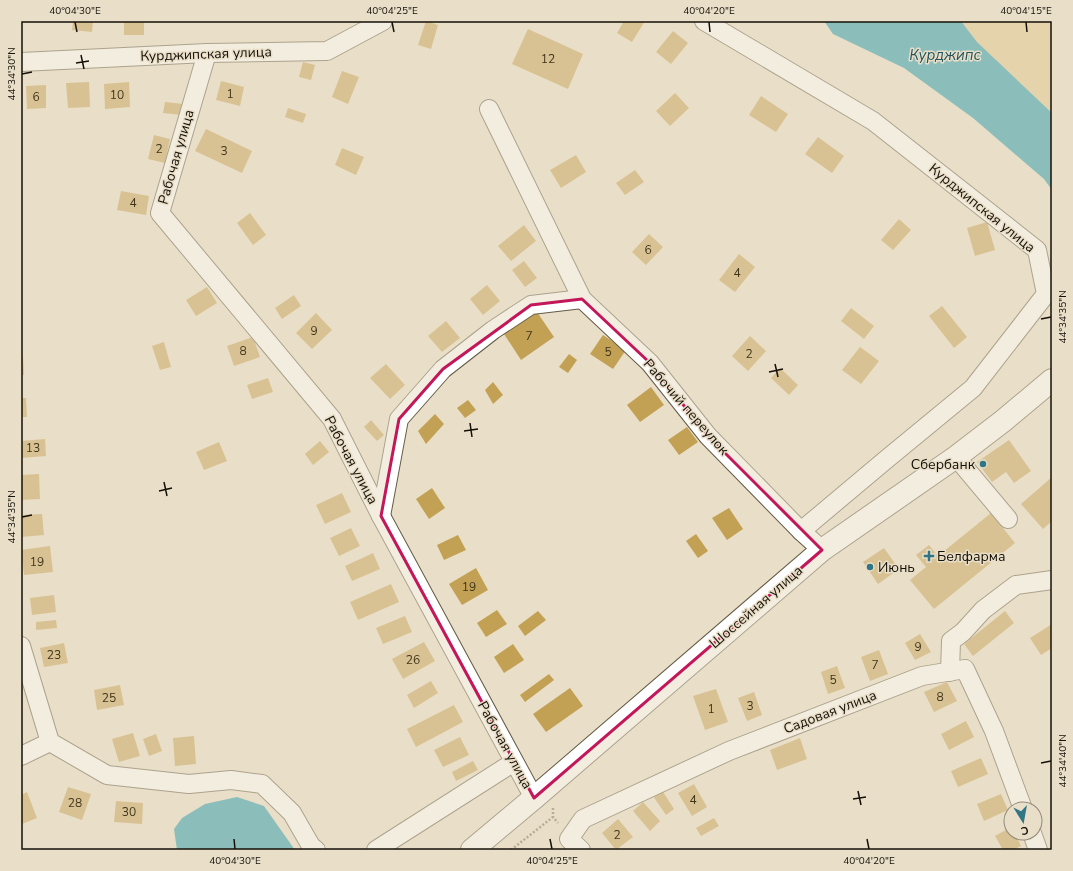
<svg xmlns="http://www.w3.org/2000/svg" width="1073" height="871" font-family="'Nunito Sans',sans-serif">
<rect width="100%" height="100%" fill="#e9dec7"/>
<polygon fill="#e0c58c" points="961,21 1052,21 1052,113 977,42"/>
<g fill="#1a98ad">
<polygon points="824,21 961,21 977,42 1052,113 1052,190 1044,179 973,118 904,68 833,34"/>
<polygon points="237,797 264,806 295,850 177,850 174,829 182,818 205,804"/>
</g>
<g fill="#c3a154">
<polygon points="73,21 93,21 92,32 72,30"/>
<rect x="124" y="21" width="20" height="14"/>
<polygon points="426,21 438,25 431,49 418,45"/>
<polygon points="624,21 645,21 632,42 617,33"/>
<polygon points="528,29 583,54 568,89 512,64"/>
<polygon points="673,31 688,43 671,64 656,52"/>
<polygon points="303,62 315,65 311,80 299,77"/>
<polygon points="342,71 359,77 348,104 332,97"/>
<polygon points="221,81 244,87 240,106 216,100"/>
<polygon points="89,82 90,107 68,108 66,83"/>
<polygon points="129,82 130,107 105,109 104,84"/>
<polygon points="46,85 46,108 27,109 26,86"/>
<polygon points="675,93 689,108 670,126 656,111"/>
<polygon points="761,96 788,114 776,132 749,115"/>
<polygon points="165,102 183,104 182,115 163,113"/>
<polygon points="288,108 306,114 303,123 285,117"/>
<polygon points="206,129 252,151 242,173 195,151"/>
<polygon points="154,135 170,139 165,163 148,159"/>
<polygon points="818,137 844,156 832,173 805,154"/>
<polygon points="342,148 364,157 356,175 335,165"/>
<polygon points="576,155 586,172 561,188 550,170"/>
<polygon points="635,170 644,182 625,195 616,183"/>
<polygon points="121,191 149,196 146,215 117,210"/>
<polygon points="250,213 266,235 253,245 237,223"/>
<polygon points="899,219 911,230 893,250 881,240"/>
<polygon points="987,222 995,250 975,256 967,228"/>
<polygon points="524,225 536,241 511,261 498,246"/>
<polygon points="649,234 663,247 646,265 632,252"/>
<polygon points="739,254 755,267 735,292 719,280"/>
<polygon points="524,261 537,278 525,287 512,270"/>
<polygon points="487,285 500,301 483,315 470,299"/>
<polygon points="207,287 217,303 196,316 186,300"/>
<polygon points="294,295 301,306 282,319 275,308"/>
<polygon points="942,306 967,337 954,348 929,316"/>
<polygon points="851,308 874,326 864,339 841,321"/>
<polygon points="537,312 554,337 521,360 504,334"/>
<polygon points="316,313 332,330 312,349 296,333"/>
<polygon points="446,321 460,338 442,352 428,336"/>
<polygon points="603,335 626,350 613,369 590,354"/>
<polygon points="750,336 766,351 748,371 732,356"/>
<polygon points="253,337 260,357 234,366 227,346"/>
<polygon points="164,342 171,367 160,370 152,346"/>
<polygon points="860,347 879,361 861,384 842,370"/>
<polygon points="569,354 577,360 568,373 559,367"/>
<polygon points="21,357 23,357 24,375 21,375"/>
<polygon points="386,364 405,385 390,399 370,378"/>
<polygon points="780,368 798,385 789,395 771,378"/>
<polygon points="268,378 273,392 252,399 247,385"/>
<polygon points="493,382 503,395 493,404 485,390"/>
<polygon points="651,387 664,405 640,422 627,405"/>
<polygon points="21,398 26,398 27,417 21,417"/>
<polygon points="468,400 476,410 465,418 457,408"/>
<polygon points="435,414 444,424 426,444 418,431"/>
<polygon points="371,420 384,435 377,441 364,427"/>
<polygon points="687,427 698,442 679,455 668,440"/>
<polygon points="45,439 46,456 21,458 21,441"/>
<polygon points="1009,440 1031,471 1014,483 1006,472 992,482 977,462"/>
<polygon points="320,441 329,452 313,465 305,454"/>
<polygon points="219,442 227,461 204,470 196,452"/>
<polygon points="39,474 40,499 21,500 21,475"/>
<polygon points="1052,477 1052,521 1043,529 1021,504"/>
<polygon points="432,488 445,508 429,519 416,499"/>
<polygon points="342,493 351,512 325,524 316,505"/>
<polygon points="729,508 743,529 727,540 712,518"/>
<polygon points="991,513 1015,543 934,609 910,580 926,567 916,555 929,545 938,556"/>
<polygon points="42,514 44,535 21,537 21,515"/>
<polygon points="351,528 360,546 339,556 330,538"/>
<polygon points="696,534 708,551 698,558 686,541"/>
<polygon points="458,535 466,550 444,560 437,545"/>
<polygon points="50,546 53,572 24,575 21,550"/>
<polygon points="884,548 899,569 878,584 863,562"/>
<polygon points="373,553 380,569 352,581 345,566"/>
<polygon points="476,568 488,590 462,605 449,584"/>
<polygon points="391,584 399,602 358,620 350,602"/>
<polygon points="54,595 56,612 32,615 30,598"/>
<polygon points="497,610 507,624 486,637 477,623"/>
<polygon points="538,611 546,620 525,636 518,626"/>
<polygon points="1005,611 1014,623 973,656 964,644"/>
<polygon points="405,616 412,632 383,644 376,628"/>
<polygon points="56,620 57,628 36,630 36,622"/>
<polygon points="1052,624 1052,648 1041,655 1030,638"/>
<polygon points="920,634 931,652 915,660 905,643"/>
<polygon points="424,642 435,661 403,679 392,659"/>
<polygon points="64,643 68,663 44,667 40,648"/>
<polygon points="513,644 524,660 504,673 494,657"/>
<polygon points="879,650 888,674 870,681 861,657"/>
<polygon points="837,666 845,688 828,694 821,672"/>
<polygon points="549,674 554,680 525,702 520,695"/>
<polygon points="431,681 438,693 414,708 407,695"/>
<polygon points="947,682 957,701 934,712 924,692"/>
<polygon points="120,685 124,705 97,710 94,690"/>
<polygon points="570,688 583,706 546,732 533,714"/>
<polygon points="716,689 728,722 705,730 693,696"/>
<polygon points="754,692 762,715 747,721 738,698"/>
<polygon points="454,705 463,722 416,747 407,729"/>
<polygon points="966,721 974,737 949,750 941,734"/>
<polygon points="133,733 140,756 119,762 112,739"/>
<polygon points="156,734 162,751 149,756 143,739"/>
<polygon points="194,736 196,764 175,766 173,738"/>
<polygon points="460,737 469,755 443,767 434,750"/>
<polygon points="800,738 807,759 777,770 770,750"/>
<polygon points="981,758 988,774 958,787 951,771"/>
<polygon points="473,761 478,770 456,781 452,772"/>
<polygon points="694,784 707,807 692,816 678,793"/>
<polygon points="68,787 91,794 82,820 59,812"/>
<polygon points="662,790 674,809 666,815 653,796"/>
<polygon points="27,792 37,818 22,824 21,821 21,795"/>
<polygon points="1001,794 1008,810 984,821 977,804"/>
<polygon points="116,801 143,803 142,824 114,822"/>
<polygon points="643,802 660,821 650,831 633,811"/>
<polygon points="714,818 719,826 701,836 696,828"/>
<polygon points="618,819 633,837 616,850 602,833"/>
<polygon points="1011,827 1011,833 1015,833 1021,846 1013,850 1003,850 995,836"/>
</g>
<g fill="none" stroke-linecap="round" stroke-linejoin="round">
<g stroke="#645b46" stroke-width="20">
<g id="minor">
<polyline points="704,21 873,121 1037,250 1046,294 973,388 888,458 801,531"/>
<polyline points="207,53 160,213 332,419 381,516 534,798"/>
<polyline points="21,62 207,53 327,51 383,21"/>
<polyline points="489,109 582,299 650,363 708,436 801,531 822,550"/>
<polyline points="956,457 1008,519"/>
<polyline points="381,516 399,419 443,369 493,330 531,305 582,299"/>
<polyline points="21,646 50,742 107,775 189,784 231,780 262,784 292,813 311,846 316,850"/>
<polyline points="950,672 951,641 963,632 983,610 1016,585 1052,580"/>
<polyline points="21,756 50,742"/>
<polyline points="1032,833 1038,850"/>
<polyline points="376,850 514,762"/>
<polyline points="581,850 569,839 583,819 729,751 922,676 965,669 994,731 1023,809"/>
</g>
</g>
<g stroke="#645b46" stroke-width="24">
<polyline id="major" points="472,850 534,798 822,550 956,457 1003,421 1052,380"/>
</g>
<g stroke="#787162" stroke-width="2.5" stroke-dasharray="2 2" stroke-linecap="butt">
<polyline points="553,808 553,817 558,823"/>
<polyline points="511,850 553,817"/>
</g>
<use href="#minor" stroke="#fff" stroke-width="18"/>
<use href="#major" stroke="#fff" stroke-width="22"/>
</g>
<path d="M0 0H1073V871H0ZM582,299l68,64 58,73 114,114 -288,248 -153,-282 18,-97 44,-50 88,-64z" fill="#e9dec7" fill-opacity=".55" fill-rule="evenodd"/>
<path fill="none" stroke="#c2185b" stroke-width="3" stroke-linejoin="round" d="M582,299l68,64 58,73 114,114 -288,248 -153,-282 18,-97 44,-50 88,-64z"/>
<path fill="none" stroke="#151109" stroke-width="1.5" d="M75,22l2,10M392,22l2,10M709,22l1,10M1026,22l1,10M81,55l3,14M76,63l13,-2M22,74l10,-2M1041,319l10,-2M775,364l3,13M769,372l14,-3M470,423l2,14M464,431l14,-2M164,482l3,14M159,491l13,-3M22,517l10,-2M1041,763l10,-2M858,791l3,14M853,799l13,-2M234,839l1,10M550,839l2,10M867,839l2,10"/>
<g fill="#307684" stroke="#e9dec7" stroke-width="1.5">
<circle cx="983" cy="464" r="4"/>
<path d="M927 550h4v4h4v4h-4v4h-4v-4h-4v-4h4z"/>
<circle cx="870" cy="567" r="4"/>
</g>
<g text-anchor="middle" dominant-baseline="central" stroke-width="3" stroke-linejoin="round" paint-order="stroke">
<g font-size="12" fill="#40351c">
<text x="548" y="59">12</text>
<text x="230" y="94">1</text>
<text x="117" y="95">10</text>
<text x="36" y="97">6</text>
<text x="159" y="149">2</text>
<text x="224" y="151">3</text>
<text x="133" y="203">4</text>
<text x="648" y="250">6</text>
<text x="737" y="273">4</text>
<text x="314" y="331">9</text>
<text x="529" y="336">7</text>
<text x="243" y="351">8</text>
<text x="608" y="352">5</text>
<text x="749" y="354">2</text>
<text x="33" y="448">13</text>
<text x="37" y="562">19</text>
<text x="469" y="587">19</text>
<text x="918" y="647">9</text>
<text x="54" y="655">23</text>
<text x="413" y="660">26</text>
<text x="875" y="665">7</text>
<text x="833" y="680">5</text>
<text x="940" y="697">8</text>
<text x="109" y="698">25</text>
<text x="750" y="706">3</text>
<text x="711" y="709">1</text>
<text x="693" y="800">4</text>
<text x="75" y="803">28</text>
<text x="129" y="812">30</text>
<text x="617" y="835">2</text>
</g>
<g font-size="14" fill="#151109" stroke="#e9dec7">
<text transform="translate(206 54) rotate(-2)">Курджипская улица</text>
<text transform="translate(176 157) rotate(-74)">Рабочая улица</text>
<text transform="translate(982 208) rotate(39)">Курджипская улица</text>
<text transform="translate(686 407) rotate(49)">Рабочий переулок</text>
<text transform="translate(351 460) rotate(62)">Рабочая улица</text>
<text transform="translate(756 607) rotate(-41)">Шоссейная улица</text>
<text transform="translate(830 712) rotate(-21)">Садовая улица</text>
<text transform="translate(505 745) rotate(61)">Рабочая улица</text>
</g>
<g font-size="14" fill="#151109" stroke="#e9dec7" text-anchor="start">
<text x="975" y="464" text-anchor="end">Сбербанк</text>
<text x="937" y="556">Белфарма</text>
<text x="878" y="567">Июнь</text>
</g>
<g font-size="15" font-style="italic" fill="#25555e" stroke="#e9dec7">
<text x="945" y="55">Курджипс</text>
</g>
</g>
<rect width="1073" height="871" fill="none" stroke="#e9dec7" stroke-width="44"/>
<g transform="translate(1023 821) rotate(169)"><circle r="19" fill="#e9dec7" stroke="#948c7b"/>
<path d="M0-3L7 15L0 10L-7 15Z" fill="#307684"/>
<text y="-6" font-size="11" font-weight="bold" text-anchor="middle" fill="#151109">С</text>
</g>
<rect x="22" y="22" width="1029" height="827" fill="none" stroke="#151109" stroke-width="1.5"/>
<g font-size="10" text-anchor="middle" fill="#151109">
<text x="75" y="14">40°04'30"E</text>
<text x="392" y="14">40°04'25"E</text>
<text x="709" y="14">40°04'20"E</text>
<text x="1026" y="14">40°04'15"E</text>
<text transform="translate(11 74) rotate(-90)" y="4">44°34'30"N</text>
<text transform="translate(1062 317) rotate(-90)" y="4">44°34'35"N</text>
<text transform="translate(11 517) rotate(-90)" y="4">44°34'35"N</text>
<text transform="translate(1062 761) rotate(-90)" y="4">44°34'40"N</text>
<text x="235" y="864">40°04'30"E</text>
<text x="552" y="864">40°04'25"E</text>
<text x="869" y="864">40°04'20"E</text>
</g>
</svg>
